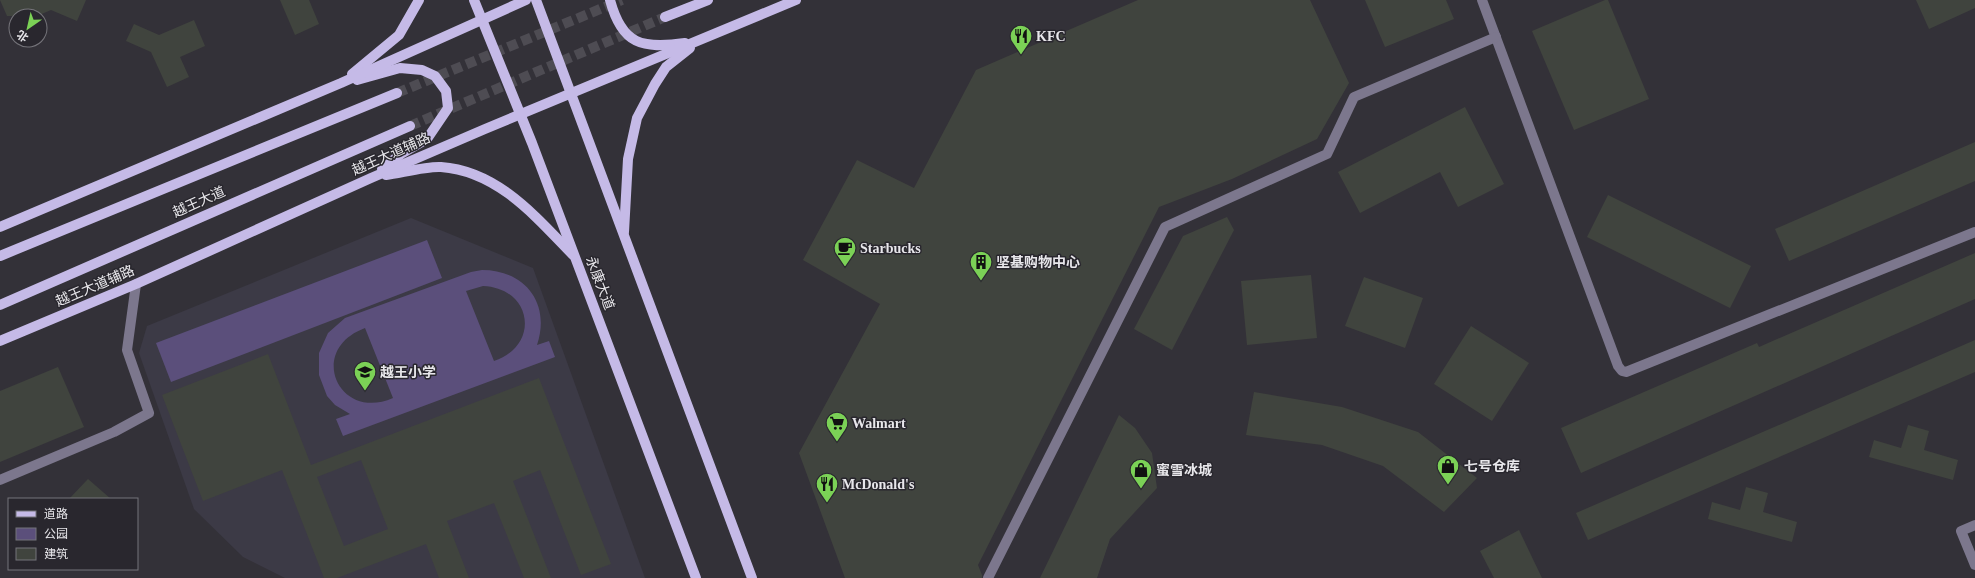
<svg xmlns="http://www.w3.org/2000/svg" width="1975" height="578" font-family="'Times New Roman','Noto Sans SC',serif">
<rect width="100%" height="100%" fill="#333138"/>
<polygon fill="#3c3a46" points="411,218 533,268 645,578 285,578 243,557 194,509 139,353 147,326"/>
<g fill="#5b4f7b" fill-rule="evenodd">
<polygon points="427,240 442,278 171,382 156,343"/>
<path d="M482,270c43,0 69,33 55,75l12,-4 6,16 -212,79 -7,-17 14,-5 -15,-9 -8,-9 -8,-21v-22l9,-20 17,-15 126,-46zM483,286c49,2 58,59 11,75l-28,-70zM365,328l28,70c-54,24 -87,-48 -28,-70z"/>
</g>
<g fill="#40443e" fill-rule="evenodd">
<polygon points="0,0 86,0 77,21 51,10 37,16 7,16"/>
<polygon points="280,0 309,0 319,24 295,35"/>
<polygon points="1138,0 1310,0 1349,83 1317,139 1232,179 1159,207 978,565 982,575 982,578 845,578 799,453 880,304 803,260 857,160 914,188 976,70"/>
<polygon points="1365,0 1446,0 1454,19 1385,47"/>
<polygon points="1605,0 1608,0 1649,99 1574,130 1532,31"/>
<polygon points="1916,0 1975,0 1975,8 1929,29"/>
<polygon points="194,20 205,46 180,57 189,77 167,87 151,52 126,41 134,24 159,35"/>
<polygon points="1465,107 1504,184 1458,207 1440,172 1360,213 1338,172"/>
<polygon points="1975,142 1975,181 1789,261 1775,229"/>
<polygon points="1608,195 1751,266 1730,308 1587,237"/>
<polygon points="1227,217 1234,230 1172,350 1134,329 1183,236"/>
<polygon points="1975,253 1975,299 1581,473 1561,428 1757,343 1759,347"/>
<polygon points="1311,275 1317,338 1247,345 1241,281"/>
<polygon points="1364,277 1423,298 1405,348 1345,326"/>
<polygon points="1471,326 1529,363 1492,421 1434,384"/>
<polygon points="1975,340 1975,372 1588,540 1576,513"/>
<path d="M268,354l43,111 228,-87 72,186 -30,11 -41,-105 -27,11 38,97h-27l-30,-75 -47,18 22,57h-30l-13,-34 -89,34h-13l-42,-108 -79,31 -41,-106zM361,460l27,69 -44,17 -27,-69z"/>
<polygon points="58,367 84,427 0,462 0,391"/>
<polygon points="1254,392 1342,407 1418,432 1477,478 1444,512 1383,466 1322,445 1246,435"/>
<polygon points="1119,415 1135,428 1152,453 1157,488 1110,539 1097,578 1040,578"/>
<polygon points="1908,425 1929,431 1924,450 1958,460 1953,480 1869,457 1874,440 1901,448"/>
<polygon points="88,479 111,499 69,499"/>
<polygon points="1746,487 1768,493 1763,512 1797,522 1792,542 1708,519 1712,502 1740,510"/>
<polygon points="1519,530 1542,578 1494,578 1480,551"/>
</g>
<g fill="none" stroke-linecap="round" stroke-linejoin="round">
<g stroke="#4e4c53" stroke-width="10" stroke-dasharray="10 5" stroke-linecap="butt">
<polyline points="397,93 622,0"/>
<polyline points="410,126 665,17"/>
</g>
<g stroke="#7c778d" stroke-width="10">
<polyline points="1482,0 1618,366 1622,371 1626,372 1975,232"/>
<polyline points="0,480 114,432 149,413 127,350 136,284"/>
<polyline points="1975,525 1961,531 1975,565"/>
<polyline points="988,578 1165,227 1327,154 1354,97 1496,37"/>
</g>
<g stroke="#c5bae7" stroke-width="10">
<polyline points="474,0 532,143 696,578"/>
<polyline points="536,0 752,578"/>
<path d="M610,0c12,45 32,49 75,43"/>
<polyline points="665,17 708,0"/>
<polyline points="352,74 399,35 419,0"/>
<polyline points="357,80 400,68 422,70 435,76 446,91 448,108 427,139 401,154 382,169"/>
<path d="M386,175c15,-2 41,-9 55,-8 57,4 95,50 132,88"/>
<polyline points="0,227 341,83 526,0"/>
<polyline points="624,232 628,159 637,118 655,84 666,67 690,48"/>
<polyline points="0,256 397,93"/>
<polyline points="0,305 410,126"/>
<polyline points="0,341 136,284 371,178 485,129 796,0"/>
</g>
</g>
<defs>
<g id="restaurant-pin" transform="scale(1.15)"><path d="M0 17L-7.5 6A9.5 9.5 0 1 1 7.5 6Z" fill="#7bd156" stroke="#29272e"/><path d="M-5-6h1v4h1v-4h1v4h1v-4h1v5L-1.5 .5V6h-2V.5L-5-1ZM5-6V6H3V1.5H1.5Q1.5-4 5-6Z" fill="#111"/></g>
<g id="cafe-pin" transform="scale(1.15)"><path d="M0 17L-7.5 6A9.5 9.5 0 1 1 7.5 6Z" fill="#7bd156" stroke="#29272e"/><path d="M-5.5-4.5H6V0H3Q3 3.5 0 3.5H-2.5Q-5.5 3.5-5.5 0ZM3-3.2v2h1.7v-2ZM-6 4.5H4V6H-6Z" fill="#111"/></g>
<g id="building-pin" transform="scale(1.15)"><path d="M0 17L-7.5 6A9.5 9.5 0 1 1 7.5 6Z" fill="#7bd156" stroke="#29272e"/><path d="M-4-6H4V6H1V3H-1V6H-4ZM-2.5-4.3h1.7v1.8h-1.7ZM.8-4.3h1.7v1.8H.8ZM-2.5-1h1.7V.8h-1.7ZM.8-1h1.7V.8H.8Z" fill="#111"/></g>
<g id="school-pin" transform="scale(1.15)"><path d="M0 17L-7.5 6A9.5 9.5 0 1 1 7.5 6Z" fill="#7bd156" stroke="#29272e"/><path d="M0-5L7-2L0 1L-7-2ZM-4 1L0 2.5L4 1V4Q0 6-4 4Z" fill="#111"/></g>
<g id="supermarket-pin" transform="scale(1.15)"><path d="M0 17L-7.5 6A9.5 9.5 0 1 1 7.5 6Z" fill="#7bd156" stroke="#29272e"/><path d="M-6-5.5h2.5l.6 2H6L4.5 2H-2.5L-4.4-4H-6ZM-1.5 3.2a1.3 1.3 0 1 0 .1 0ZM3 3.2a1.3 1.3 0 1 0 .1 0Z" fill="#111"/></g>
<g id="shop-pin" transform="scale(1.15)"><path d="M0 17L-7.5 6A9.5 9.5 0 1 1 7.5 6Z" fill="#7bd156" stroke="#29272e"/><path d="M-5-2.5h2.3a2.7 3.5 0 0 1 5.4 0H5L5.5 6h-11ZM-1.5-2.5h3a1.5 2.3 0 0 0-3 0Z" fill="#111"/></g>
</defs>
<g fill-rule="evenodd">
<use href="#restaurant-pin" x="1021" y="36"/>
<use href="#cafe-pin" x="845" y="248"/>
<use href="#building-pin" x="981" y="262"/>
<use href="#school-pin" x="365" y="372"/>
<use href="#supermarket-pin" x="837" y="423"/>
<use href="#shop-pin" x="1448" y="466"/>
<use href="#shop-pin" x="1141" y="470"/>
<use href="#restaurant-pin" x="827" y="484"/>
</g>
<g text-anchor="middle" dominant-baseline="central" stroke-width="3" stroke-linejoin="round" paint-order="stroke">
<g font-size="14" font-weight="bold" fill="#e8e7eb" stroke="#29272e" text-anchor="start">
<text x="1036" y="36">KFC</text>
<text x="860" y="248">Starbucks</text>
<text x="996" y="262">坚基购物中心</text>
<text x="380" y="372">越王小学</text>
<text x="852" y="423">Walmart</text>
<text x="1464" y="466">七号仓库</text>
<text x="1156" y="470">蜜雪冰城</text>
<text x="842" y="484">McDonald's</text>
</g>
<g font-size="14" fill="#e8e7eb" stroke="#29272e">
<text transform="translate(391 154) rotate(-24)">越王大道辅路</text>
<text transform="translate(199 202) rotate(-24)">越王大道</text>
<text transform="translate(600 283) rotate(69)">永康大道</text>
<text transform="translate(95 286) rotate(-23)">越王大道辅路</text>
</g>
</g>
<rect x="8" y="498" width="130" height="72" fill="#29272e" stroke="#75747a"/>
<rect x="16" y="511" width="20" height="6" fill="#c5bae7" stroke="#75747a"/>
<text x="44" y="518" font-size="12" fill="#e8e7eb">道路</text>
<rect x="16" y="528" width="20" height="12" fill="#5b4f7b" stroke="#75747a"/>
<text x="44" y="538" font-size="12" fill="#e8e7eb">公园</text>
<rect x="16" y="548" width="20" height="12" fill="#40443e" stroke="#75747a"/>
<text x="44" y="558" font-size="12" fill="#e8e7eb">建筑</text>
<g transform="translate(28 28) rotate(214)"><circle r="19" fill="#29272e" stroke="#75747a"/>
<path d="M0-3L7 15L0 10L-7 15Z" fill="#7bd156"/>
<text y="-6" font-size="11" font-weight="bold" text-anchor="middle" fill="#e8e7eb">北</text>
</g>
</svg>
